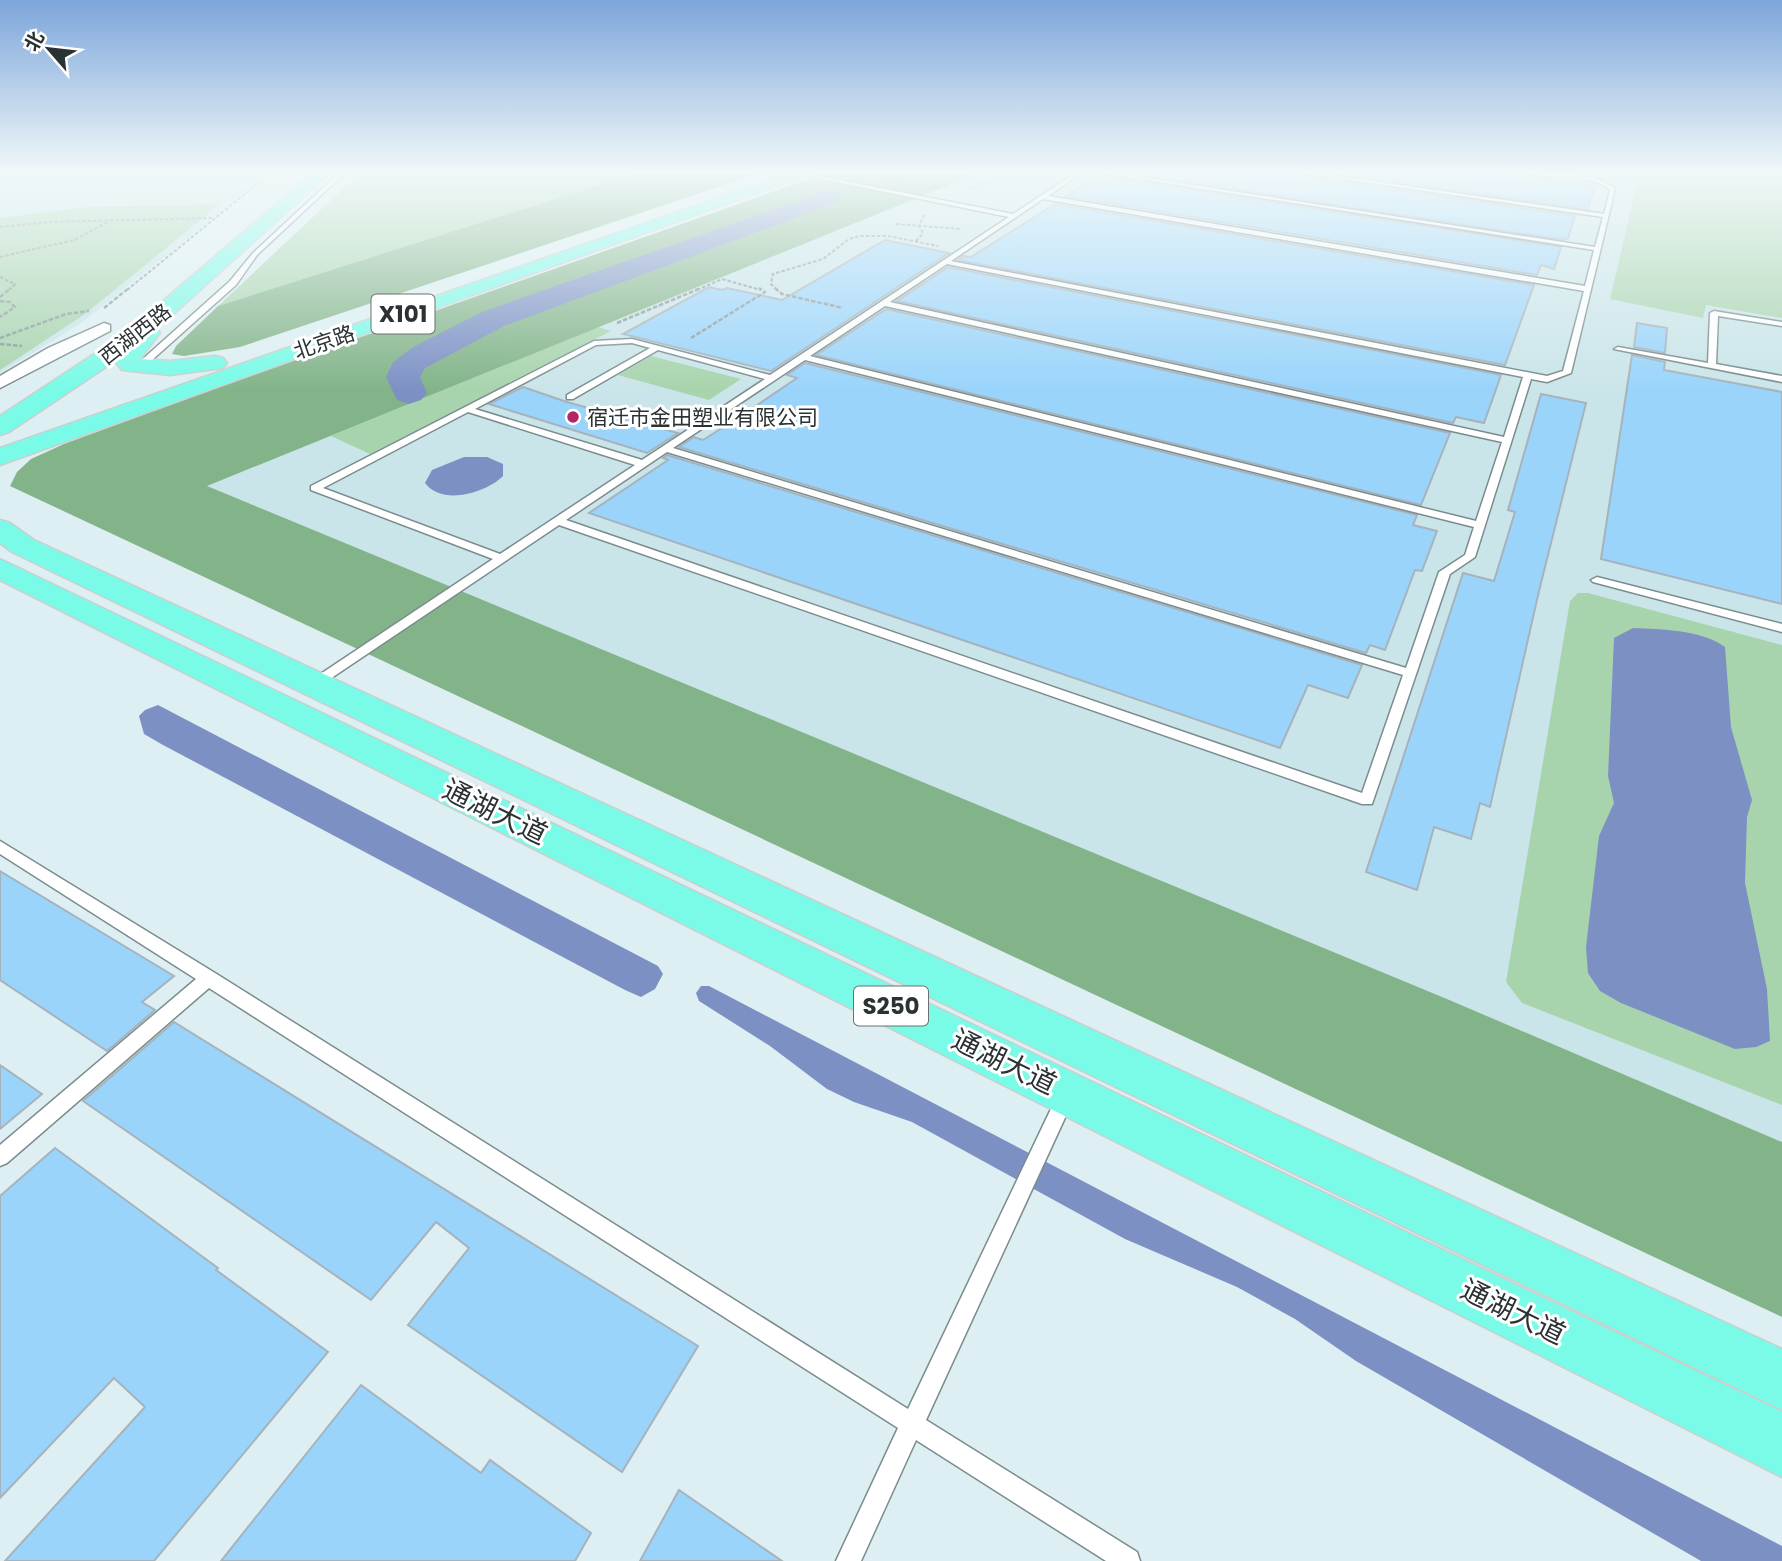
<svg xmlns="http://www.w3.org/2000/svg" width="1782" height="1561" font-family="Poppins,'Noto Sans SC',sans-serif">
<rect width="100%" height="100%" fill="#ddeff2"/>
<g fill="#cae5e9">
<polygon points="0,172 272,172 81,323 0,373"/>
<polygon points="981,172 1574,172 1638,180 1782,172 1782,1142 1447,999 206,486"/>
</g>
<g fill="#a8d4ad">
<polygon points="361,172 639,172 218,306"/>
<polygon points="1574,172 1782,172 1782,318 1706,305 1703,318 1610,299 1638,180"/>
<polygon points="220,204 85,314 0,370 0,218 88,207"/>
<polygon points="598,327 611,331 370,454 331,436"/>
<polygon points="651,356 741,379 709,400 618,375"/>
<polygon points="1578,593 1588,593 1782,645 1782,1105 1522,1003 1506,982 1570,601"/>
</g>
<g fill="#83b489">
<polygon points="639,172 763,172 240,347 184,356 172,354 176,346 218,306"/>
<polygon points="829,172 981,172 207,486 1447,999 1782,1142 1782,1317 10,486 17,472 31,459 64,444 222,386"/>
</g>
<g fill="#7c90c4">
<path d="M464,457h23l16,7v12c-17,17 -61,30 -78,7l7,-13z"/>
<path d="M1633,628c28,1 69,2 92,19l6,80 21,73 -5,17 -2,66 22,106 3,52 -14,6 -21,2 -114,-46 -21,-12 -12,-18 -2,-26 13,-111 15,-33 -6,-27 6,-138z"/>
<polygon points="158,705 658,966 663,974 655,989 641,997 625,990 163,745 144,734 139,716 145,710"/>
<polygon points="701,986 709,986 1782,1546 1782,1561 1701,1561 1356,1361 1295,1319 1237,1287 1125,1239 912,1122 854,1102 827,1089 770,1046 699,1001 696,993"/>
</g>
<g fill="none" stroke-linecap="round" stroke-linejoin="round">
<g fill="#7c90c4" fill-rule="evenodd">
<path d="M883,172h29c-7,9 -18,11 -28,8l-4,-5z"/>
<polygon points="829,190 838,192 841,197 838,202 504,326 425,368 420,377 427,393 421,400 409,404 397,400 386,377 393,362 415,346 482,312"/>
</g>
</g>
<g fill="#9ad4fb" stroke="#a6b3bc" stroke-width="2">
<polygon points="1122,172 1293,172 1296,175 1575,216 1568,238 1564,240"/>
<polygon points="1326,172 1497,172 1595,185 1588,209"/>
<polygon points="1097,175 1561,247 1554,269 1541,265 1537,275 1066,196"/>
<polygon points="1055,204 1534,285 1505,365 958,260 963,256 971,257"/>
<polygon points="885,240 949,253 771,371 623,334 709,287 722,290 727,288 782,300"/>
<polygon points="948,267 1501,375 1484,423 1456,417 1453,423 897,301"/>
<polygon points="886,309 1450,433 1421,505 816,355"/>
<polygon points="1637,323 1667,328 1665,353 1634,347"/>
<polygon points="1632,355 1665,362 1664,370 1782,392 1782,604 1601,559"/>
<polygon points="805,363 1417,515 1413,525 1437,531 1422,571 1415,570 1385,650 1370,645 1366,653 679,447 694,437 703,440 738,418 797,378 787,375"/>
<polygon points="523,387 567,402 678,433 647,453 489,404"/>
<polygon points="1541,394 1586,403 1539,591 1490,807 1480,803 1471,839 1434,827 1417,890 1366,872 1463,573 1494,581 1515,512 1508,510"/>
<polygon points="667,455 1362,665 1348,698 1308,685 1280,748 589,513 668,460 663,458"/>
<polygon points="0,871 174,976 142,1002 155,1010 107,1051 0,980"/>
<polygon points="174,1022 698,1346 622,1472 408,1325 469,1248 436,1222 371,1300 83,1101"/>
<polygon points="0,1065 42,1094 0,1129"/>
<polygon points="55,1148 218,1268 216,1270 328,1352 154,1561 5,1561 145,1407 114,1378 0,1498 0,1196"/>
<polygon points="361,1385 481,1473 490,1460 591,1533 575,1561 221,1561"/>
<polygon points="679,1490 782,1561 640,1561"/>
</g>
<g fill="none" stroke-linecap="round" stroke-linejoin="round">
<g stroke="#7b8c8e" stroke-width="3">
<g id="service">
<polygon points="340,172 346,172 257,255 236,285 142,369 136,369 136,365 230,281 253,253"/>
<path d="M787,172h10l216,42 64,-42h6l-35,24 537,90 9,-36 -499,-78h12l488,75 8,-30 -307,-45h13l295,42 6,-24c-23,-19 -58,-8 -83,-18 26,-1 67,-1 88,17l-44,184 -24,9 -16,-3 -56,178 -25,17 -78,230h-10l-803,-279 -241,162h-8l-2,-3 2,-3 183,-122 -182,-69v-4l283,-145 38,-2 138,36 239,-158zM1043,199l541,92 -21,80 -16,5 -596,-115zM947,264l576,113 -19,60 -614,-135zM885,306l617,136 -26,79 -666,-165zM632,343l18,5 -83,47v4h6l85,-49 107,29 -123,81 -167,-51 121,-64zM805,360l669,167 -9,28 -26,17 -33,96 -733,-220zM468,412l167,53 -135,89 -177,-66zM667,452l736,223 -41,118 -796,-273z"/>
<polygon points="1714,311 1782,322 1782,326 1718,316 1716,364 1782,376 1782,382 1614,349 1618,347 1708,363 1710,313"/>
<polygon points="1597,577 1782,624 1782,632 1593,582 1591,580"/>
<polygon points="0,841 215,973 908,1409 1060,1090 1066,1088 1072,1090 1075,1096 926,1420 1137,1552 1140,1561 1106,1561 916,1440 861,1561 836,1561 898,1428 209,988 7,1163 0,1166 0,1145 196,979 0,854"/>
</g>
</g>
<g stroke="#7b8c8e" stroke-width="3">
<polygon id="minor" points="104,323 110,325 110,331 0,388 0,376 48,348"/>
</g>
<g stroke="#cccece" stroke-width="3">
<g id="primary">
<polygon points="314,172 331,172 157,329 160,333 140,359 170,361 215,356 223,358 227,363 223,368 170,375 122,370 115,361 9,432 0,435 0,416 123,335"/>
<polygon points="792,172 815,172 0,465 0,448"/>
<polygon points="0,520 10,523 34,540 1782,1349 1782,1410 12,552 0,543"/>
<polygon points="0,559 1782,1412 1782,1477 0,580"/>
</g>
</g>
<g stroke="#8d9a9c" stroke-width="2" stroke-dasharray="3.5 2" stroke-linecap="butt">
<polyline points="969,189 1010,172"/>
<polyline points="896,224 961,229"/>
<polyline points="0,227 49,222 212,218"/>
<polyline points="916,241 923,233 919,226 925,214"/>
<polyline points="0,257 74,240 108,222"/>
<polyline points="0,277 15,284 9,290"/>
<polyline points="127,290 272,172"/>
<polyline points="697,290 722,279 761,290"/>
<polyline points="777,290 771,284 773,274 823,259 849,239 859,236 888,236 938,246"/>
</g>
<g stroke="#8d9a9c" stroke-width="2.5" stroke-dasharray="4.5 2" stroke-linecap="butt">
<polyline points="775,288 782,294 843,308"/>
<polyline points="0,297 11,288"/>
<polyline points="0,301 10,302 15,307 0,317"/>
<polyline points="104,308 129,288"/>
<polyline points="617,323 701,288"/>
<polyline points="0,338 66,314 89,311"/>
<polyline points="691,338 765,292 759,288"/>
<polyline points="0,344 22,346"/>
</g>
<use href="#service" fill="#fff" fill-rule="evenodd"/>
<use href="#minor" fill="#fff" fill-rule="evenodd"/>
<use href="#primary" fill="#79fbe7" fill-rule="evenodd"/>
</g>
<linearGradient id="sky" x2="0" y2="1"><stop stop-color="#7da6da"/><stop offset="0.44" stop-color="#f0f8f9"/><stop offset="1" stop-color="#f0f8f9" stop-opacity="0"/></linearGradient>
<rect width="1782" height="390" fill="url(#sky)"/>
<circle fill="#b12766" stroke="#fff" stroke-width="2.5" cx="573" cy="417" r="7"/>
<g text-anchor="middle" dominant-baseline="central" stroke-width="6" stroke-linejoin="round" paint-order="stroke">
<g font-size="21" fill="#2b3233" stroke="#fff">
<text transform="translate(135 334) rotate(-38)">西湖西路</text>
<text transform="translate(324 342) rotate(-19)">北京路</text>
</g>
<g font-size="21" fill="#2b3233" stroke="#fff" text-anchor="start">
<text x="587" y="417">宿迁市金田塑业有限公司</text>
</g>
<g fill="#fff" stroke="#6b7070" stroke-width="2">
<rect x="371.5" y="294.5" width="63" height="39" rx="5"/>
<rect x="854" y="986.5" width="74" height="39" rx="5"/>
</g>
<g font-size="23" font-weight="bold" fill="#2b3233">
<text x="403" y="314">X101</text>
<text x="891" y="1006">S250</text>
</g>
<g font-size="28" fill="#2b3233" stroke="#fff">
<text transform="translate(495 812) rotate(26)">通湖大道</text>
<text transform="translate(1004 1062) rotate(26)">通湖大道</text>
<text transform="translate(1513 1312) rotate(26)">通湖大道</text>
</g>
</g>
<g transform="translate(49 49) rotate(298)" stroke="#ffffff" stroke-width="5" paint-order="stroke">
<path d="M0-5L12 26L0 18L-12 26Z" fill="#2b3233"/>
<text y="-10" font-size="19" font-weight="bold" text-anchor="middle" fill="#2b3233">北</text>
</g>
</svg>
